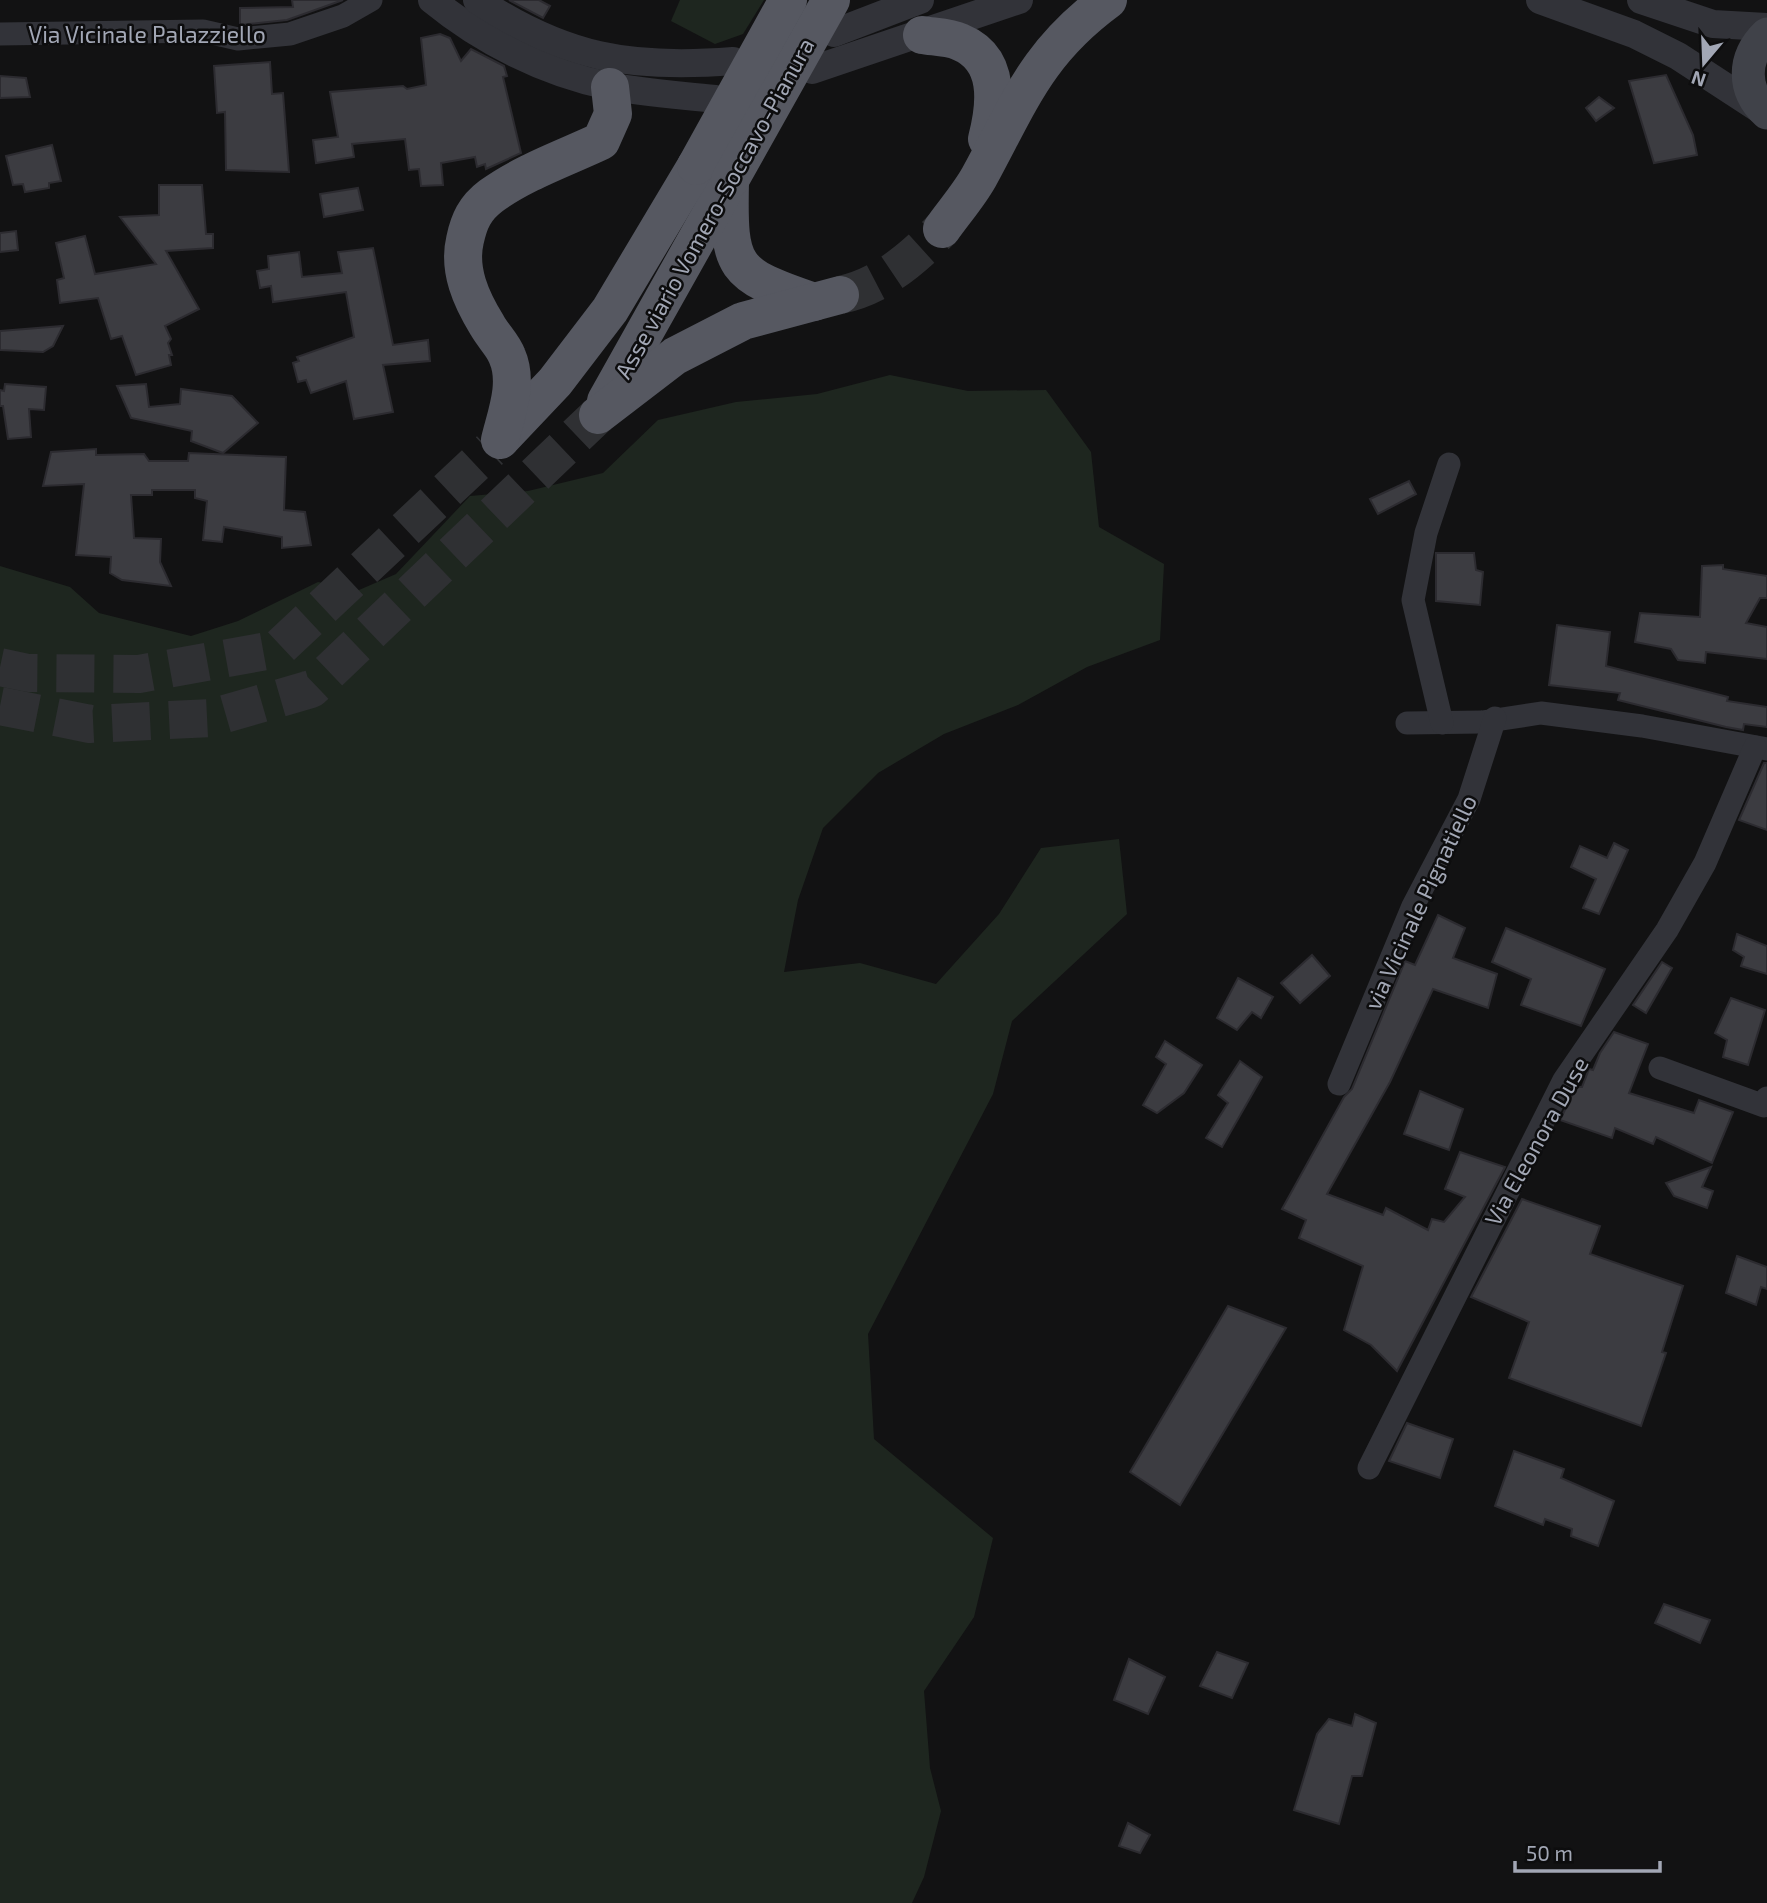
<svg xmlns="http://www.w3.org/2000/svg" width="1767" height="1903" font-family="'Exo 2',sans-serif">
<rect width="100%" height="100%" fill="#121213"/>
<g fill="#1e261f">
<polygon points="680,0 764,0 743,34 715,44 671,21"/>
<polygon points="890,375 968,391 1046,390 1091,452 1099,527 1164,564 1160,640 1087,667 1018,705 944,734 878,773 823,828 798,900 784,972 860,963 936,984 999,914 1041,848 1119,839 1127,914 1012,1021 993,1094 868,1334 874,1439 993,1538 974,1617 924,1691 930,1768 941,1811 924,1877 912,1903 0,1903 0,566 70,587 99,613 191,636 238,621 318,582 359,590 396,574 470,496 528,491 603,473 658,420 736,402 817,394"/>
</g>
<g fill="#3c3c41" stroke="#2c2b30" stroke-width="2">
<polygon points="292,0 343,0 287,20 240,25 240,8 293,7"/>
<polygon points="509,0 539,0 550,6 543,18"/>
<polygon points="440,34 450,38 461,61 471,49 504,66 507,76 503,77 521,153 486,169 485,164 477,167 475,157 441,163 443,185 421,186 419,169 409,170 405,139 352,144 354,157 316,163 313,140 338,137 330,92 403,86 407,89 426,85 421,38"/>
<polygon points="270,62 272,94 283,93 289,172 226,170 225,112 217,113 214,66"/>
<polygon points="1666,75 1693,135 1697,155 1654,163 1629,81"/>
<polygon points="0,76 26,78 30,97 0,98"/>
<polygon points="1599,97 1614,108 1596,121 1586,108"/>
<polygon points="52,145 61,181 49,183 49,188 25,192 23,184 13,185 6,156"/>
<polygon points="159,185 202,185 206,234 213,234 213,248 166,251 199,309 165,326 171,339 168,343 172,355 169,355 171,365 136,375 122,336 111,339 98,298 60,303 57,280 64,278 56,243 85,236 95,274 156,264 120,217 159,215"/>
<polygon points="358,188 363,210 324,217 320,194"/>
<polygon points="16,231 18,250 0,252 0,233"/>
<polygon points="373,248 393,345 428,340 430,361 383,365 393,412 354,419 346,381 311,393 306,380 298,382 293,363 299,361 297,357 354,337 346,292 273,302 271,286 260,288 257,271 269,269 268,256 299,252 302,277 342,273 338,252"/>
<polygon points="63,326 53,346 43,352 0,350 0,331"/>
<polygon points="5,384 46,387 44,410 29,409 31,437 8,439 3,406 0,406 0,390 4,391"/>
<polygon points="146,384 149,407 180,404 181,389 232,396 258,423 223,453 191,441 192,431 131,418 117,386"/>
<polygon points="96,449 96,455 144,454 149,461 188,461 189,453 286,457 284,510 305,512 311,545 282,548 282,537 224,527 222,542 203,540 207,501 195,498 195,490 152,490 152,495 131,495 134,538 161,539 160,562 171,586 122,580 110,573 111,557 76,555 84,484 43,486 51,452"/>
<polygon points="1409,481 1416,494 1378,514 1370,499"/>
<polygon points="1436,553 1474,553 1476,570 1483,572 1480,605 1436,601"/>
<polygon points="1723,565 1723,569 1767,576 1767,598 1760,598 1746,623 1767,627 1767,659 1706,652 1705,663 1678,660 1671,649 1635,642 1640,613 1700,617 1702,566"/>
<polygon points="1557,625 1610,632 1606,666 1728,697 1727,701 1767,707 1767,727 1744,724 1743,730 1726,727 1618,700 1620,693 1549,685"/>
<polygon points="1764,763 1767,763 1767,830 1739,820"/>
<polygon points="1614,843 1628,850 1599,914 1583,908 1596,879 1571,867 1580,846 1607,858"/>
<polygon points="1438,915 1465,928 1453,958 1497,974 1488,1008 1433,989 1390,1082 1327,1194 1383,1215 1386,1208 1428,1230 1432,1219 1444,1222 1465,1197 1445,1189 1460,1152 1505,1167 1397,1371 1371,1345 1344,1330 1363,1266 1299,1238 1306,1220 1282,1209 1344,1097 1352,1089 1405,961 1415,965"/>
<polygon points="1506,928 1605,969 1581,1026 1521,1005 1531,979 1492,962"/>
<polygon points="1737,934 1767,946 1767,974 1741,966 1744,957 1733,950"/>
<polygon points="1312,955 1330,976 1300,1003 1281,983"/>
<polygon points="1662,962 1672,968 1646,1013 1633,1005"/>
<polygon points="1238,978 1273,997 1261,1018 1252,1012 1237,1030 1217,1018"/>
<polygon points="1731,998 1765,1010 1748,1065 1723,1057 1727,1040 1715,1033"/>
<polygon points="1614,1032 1648,1044 1629,1093 1694,1113 1699,1100 1733,1112 1712,1163 1656,1137 1653,1144 1615,1128 1612,1138 1560,1120 1576,1087 1582,1087 1589,1069 1593,1070 1600,1053"/>
<polygon points="1165,1041 1202,1065 1184,1093 1157,1113 1143,1105 1166,1064 1156,1057"/>
<polygon points="1240,1061 1262,1077 1222,1147 1206,1138 1228,1103 1218,1095"/>
<polygon points="1420,1091 1463,1109 1449,1150 1404,1134"/>
<polygon points="1711,1167 1702,1187 1713,1191 1707,1208 1674,1196 1666,1183"/>
<polygon points="1522,1199 1600,1226 1590,1254 1683,1286 1662,1352 1666,1353 1641,1426 1509,1378 1529,1322 1471,1297"/>
<polygon points="1737,1256 1767,1267 1767,1289 1761,1287 1756,1305 1726,1293"/>
<polygon points="1228,1306 1286,1328 1180,1505 1130,1472"/>
<polygon points="1407,1423 1453,1439 1440,1478 1389,1461"/>
<polygon points="1514,1451 1564,1469 1561,1478 1614,1501 1598,1546 1571,1536 1572,1529 1545,1519 1543,1525 1495,1506"/>
<polygon points="1664,1604 1710,1620 1700,1643 1655,1623"/>
<polygon points="1217,1652 1248,1663 1232,1698 1200,1686"/>
<polygon points="1129,1659 1165,1677 1148,1714 1114,1700"/>
<polygon points="1355,1714 1376,1723 1362,1776 1352,1776 1339,1824 1294,1810 1317,1734 1329,1719 1352,1726"/>
<polygon points="1128,1823 1150,1835 1140,1853 1119,1846"/>
</g>
<g fill="none" stroke-linecap="round" stroke-linejoin="round">
<g stroke="#2f3033" stroke-width="38" stroke-dasharray="38 19" stroke-linecap="butt">
<path d="M840,295c42,-9 72,-36 102,-66"/>
<polyline points="0,667 28,673 139,674 278,649 490,450"/>
<polyline points="0,706 90,724 211,718 311,689 598,415"/>
</g>
<g stroke="#323339" stroke-width="23">
<polyline points="0,34 203,31 238,39 290,34 343,16 371,0"/>
<polyline points="1407,723 1482,722 1541,713 1642,726 1767,749"/>
<polyline points="1442,723 1413,600 1426,533 1449,464"/>
<polyline points="1660,1068 1764,1106 1767,1098"/>
<polyline points="1339,1084 1413,906 1469,799 1495,718"/>
<polyline points="1369,1468 1564,1080 1667,930 1705,863 1755,747"/>
</g>
<g stroke="#323339" stroke-width="28">
<path d="M432,0c50,41 113,73 177,86 35,7 71,9 106,13"/>
<path d="M477,0c88,58 153,69 256,61"/>
<polyline points="1540,0 1634,34 1678,56 1767,114"/>
<polyline points="1641,0 1713,24 1767,27"/>
<polyline points="834,33 920,0"/>
<polyline points="812,70 1019,0"/>
</g>
<path stroke="#404249" stroke-width="33" d="M1767,34c-25,24 -25,56 0,79"/>
<g stroke="#565861" stroke-width="38">
<path d="M922,35c12,2 27,2 38,7 41,17 36,62 27,97"/>
<path d="M730,181c-2,88 2,93 84,121"/>
<path d="M942,229c12,-17 27,-34 37,-52 41,-75 57,-124 129,-177"/>
<polyline points="606,401 730,180"/>
<polyline points="598,415 675,356 743,321 840,295"/>
<polyline points="501,439 555,382 610,310 696,166"/>
<path d="M500,440c6,-25 19,-57 7,-84 -4,-11 -14,-20 -20,-31 -16,-26 -29,-55 -22,-85 4,-19 10,-32 26,-44 33,-24 74,-38 110,-55l12,-27 -3,-27"/>
</g>
<g stroke="#565861" stroke-width="38">
<polyline points="696,166 788,0"/>
<polyline points="730,180 831,0"/>
</g>
</g>
<g text-anchor="middle" dominant-baseline="central" stroke-width="5" stroke-linejoin="round" paint-order="stroke">
<g font-size="23" fill="#a2a7b5" stroke="#0d0d0e">
<text x="147" y="34">Via Vicinale Palazziello</text>
<text transform="translate(714 208) rotate(-61)">Asse viario Vomero-Soccavo-Pianura</text>
<text transform="translate(1420 902) rotate(-65)">via Vicinale Pignatiello</text>
<text transform="translate(1536 1141) rotate(-61)">Via Eleonora Duse</text>
</g>
</g>
<g transform="translate(1704 63) rotate(199)" stroke="#0d0d0e" stroke-width="5" paint-order="stroke">
<path d="M0-5L12 26L0 18L-12 26Z" fill="#a2a7b5"/>
<text y="-10" font-size="19" font-weight="bold" text-anchor="middle" fill="#a2a7b5">N</text>
</g>
<path d="M1515 1861v10h145v-10" fill="none" stroke="#a2a7b5" stroke-width="3.5"/>
<text x="1526" y="1861" font-size="21" fill="#a2a7b5" stroke="#0d0d0e" stroke-width="5" paint-order="stroke">50 m</text>
</svg>
